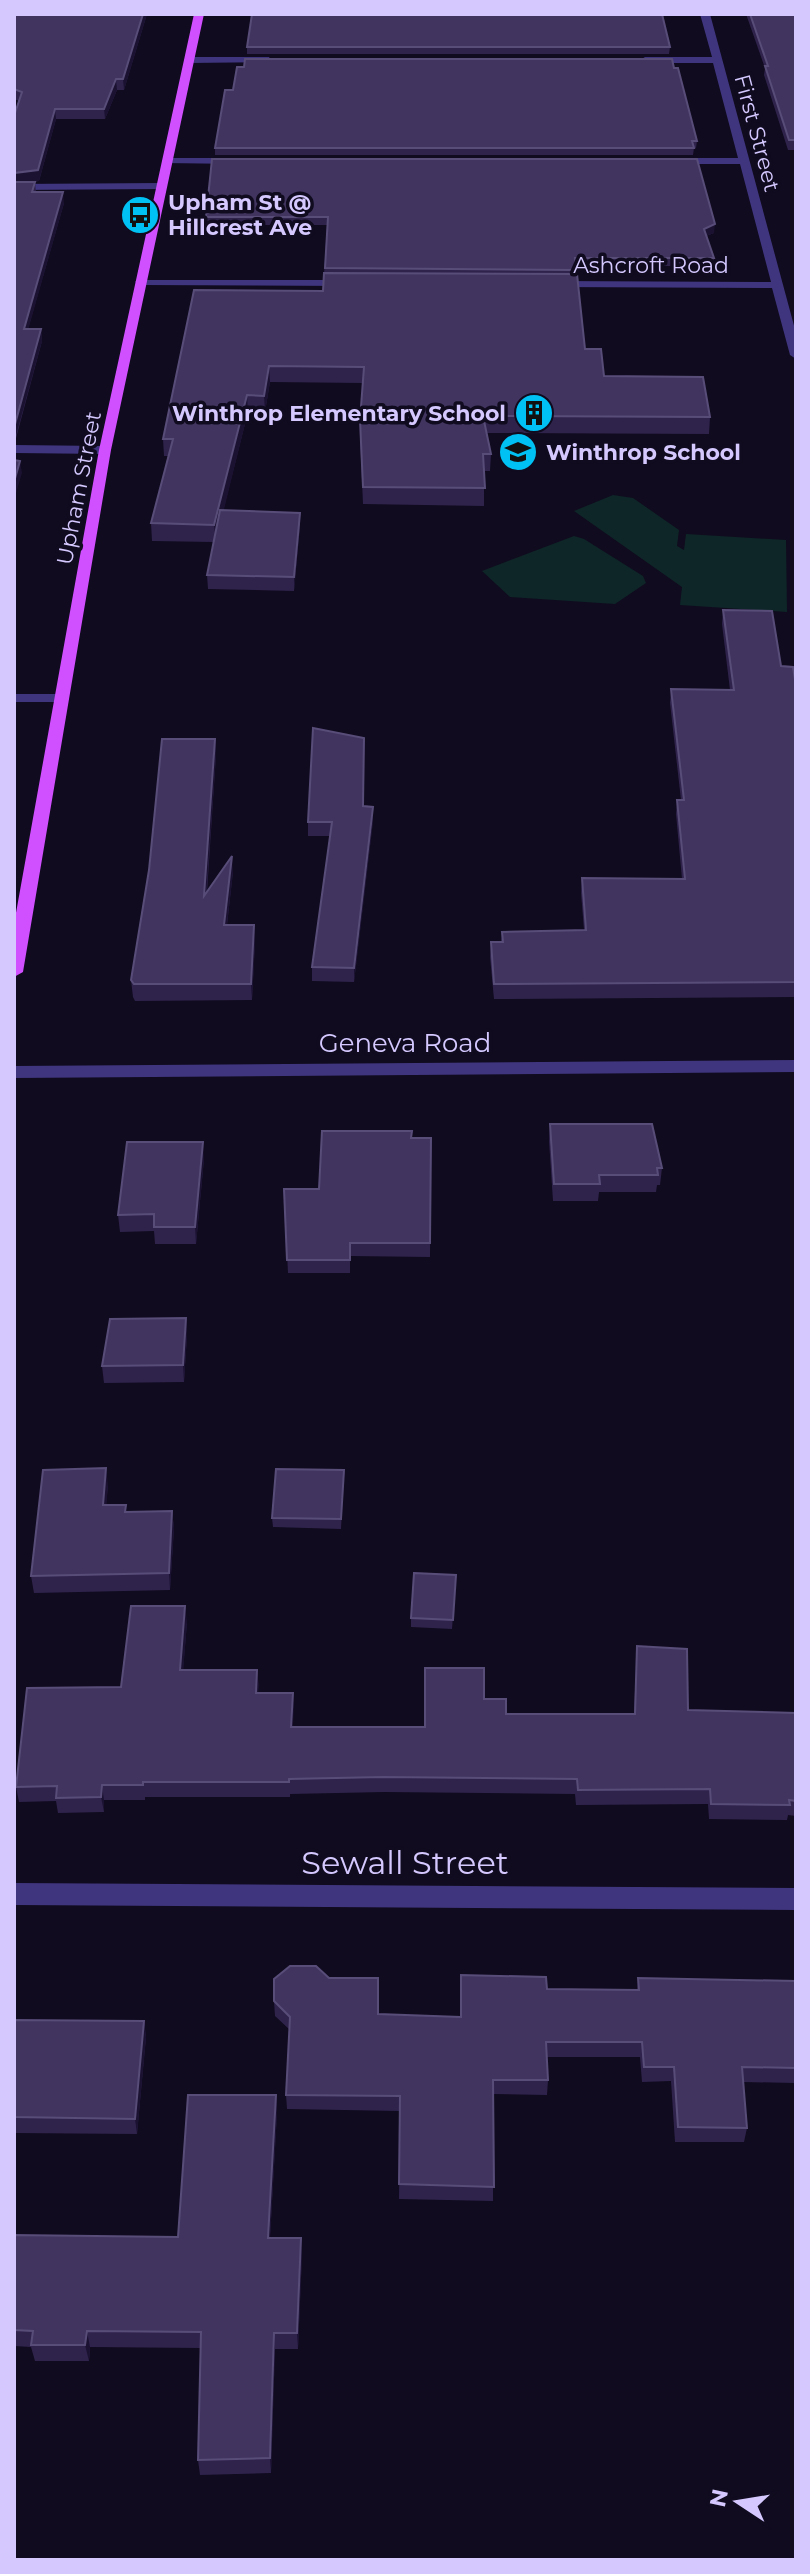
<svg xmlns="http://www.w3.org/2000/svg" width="810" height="2574" font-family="Montserrat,sans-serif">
<rect width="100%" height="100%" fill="#100b1e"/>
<g fill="#0e2628">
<polygon points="613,495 633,498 679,530 677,546 684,550 686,534 786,540 787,612 680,605 682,587 574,511"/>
<polygon points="574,536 584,539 643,576 646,583 615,604 510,597 482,571"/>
</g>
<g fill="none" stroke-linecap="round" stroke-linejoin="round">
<g fill="#3f357e" fill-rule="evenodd">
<polygon points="700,14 710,14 796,333 796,359 790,355 772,288 554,287 548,284 554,281 771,282 740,164 672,164 667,161 672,158 738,158 713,63 645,63 640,60 645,57 712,57"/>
<polygon points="269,57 272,62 189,63 184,60 189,57"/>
<polygon points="167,158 240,158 245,161 240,164 163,163 163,159"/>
<polygon points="14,184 162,183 167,186 162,189 14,190"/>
<polygon points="137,280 350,280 356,283 350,286 141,285 135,282"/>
<polygon points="14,445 105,446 111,450 105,454 14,453"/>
<polygon points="14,694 62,694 69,698 62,702 14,702"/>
<polygon points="796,1060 796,1072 14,1078 14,1066"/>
<polygon points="14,1883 796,1888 796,1910 14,1905"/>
</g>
<polygon fill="#d04fff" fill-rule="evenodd" points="194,14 204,14 111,450 23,972 14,977 14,924 99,450"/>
</g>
<g fill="#2f234c">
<polygon points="14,14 147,14 124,90 117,90 105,119 56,119 39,181 29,182 35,182 36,192 64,203 28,329 41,329 42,341 15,442 19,101 14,99"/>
<polygon points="746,14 796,14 796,150 788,150 764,75 765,68"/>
<polygon points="247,47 670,47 669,54 247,54"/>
<polygon points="697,141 696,148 694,148 693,155 215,155 215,148"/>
<polygon points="212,159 714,233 706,236 714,258 713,266 575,266 585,349 604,376 710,417 709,434 486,433 491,454 490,471 484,471 484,506 363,504 360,437 363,383 270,382 265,412 248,412 223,511 300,513 300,526 294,591 208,589 207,575 214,542 152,541 151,523 169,456 164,456 163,439 323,291 327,225 206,225 206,217"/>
<polygon points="723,610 781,666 796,686 796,997 494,999 490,957 491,942 501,942 502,932 584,930 581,893 582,878 682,879 676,814 677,800 681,800 670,703 671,689 730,690 722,624"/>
<polygon points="215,739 216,755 207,892 233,872 227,925 255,942 252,1000 135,1001 133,997 131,980"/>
<polygon points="363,806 373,821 354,982 312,981 312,967 330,836 308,836 308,822"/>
<polygon points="550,1124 662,1168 660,1185 657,1185 656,1192 599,1192 598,1201 553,1201 549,1141"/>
<polygon points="412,1138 431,1138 430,1257 350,1256 350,1273 288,1273 284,1189 319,1189"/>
<polygon points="204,1159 196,1244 155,1244 154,1231 120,1232 118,1215"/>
<polygon points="186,1318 187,1335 184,1382 104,1383 102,1366"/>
<polygon points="344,1470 341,1529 273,1527 272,1518"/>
<polygon points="108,1485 106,1505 127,1512 172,1511 174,1528 170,1590 34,1593 31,1576"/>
<polygon points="456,1575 452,1629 411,1627 411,1618"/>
<polygon points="187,1622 183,1670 257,1670 258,1693 293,1693 293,1727 425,1727 484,1699 506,1714 634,1714 637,1646 688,1710 796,1713 796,1816 788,1815 787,1820 709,1819 708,1804 576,1805 575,1794 384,1792 290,1794 290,1797 145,1797 145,1800 104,1800 104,1812 58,1813 56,1801 19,1802 16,1787 121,1687"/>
<polygon points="329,1978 378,2014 461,2017 547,1989 637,1990 638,1978 796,1981 796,2083 743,2082 747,2128 744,2142 675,2142 671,2081 642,2082 640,2057 547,2057 548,2080 547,2095 493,2094 493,2201 399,2199 400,2111 287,2109 286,2095 290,2030 275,2016 274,2001"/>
<polygon points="14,2020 144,2021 146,2037 137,2134 14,2133"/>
<polygon points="276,2095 277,2113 270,2238 302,2255 298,2349 275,2349 271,2473 200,2475 198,2460 201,2348 90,2347 89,2361 35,2361 31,2347 14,2346 14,2235 178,2237"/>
</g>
<g fill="#1b1232">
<polygon points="143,14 147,14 124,90 123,79"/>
<polygon points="116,79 117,90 105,119 104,109"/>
<polygon points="55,109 56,119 39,181 14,184 14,173"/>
<polygon points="63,192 64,203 25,341 24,329"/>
<polygon points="715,224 714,233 703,237 704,229"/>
<polygon points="41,329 42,341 14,443 14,428"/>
<polygon points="269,366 270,382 265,412 264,396"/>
<polygon points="247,395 248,412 216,542 214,525"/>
<polygon points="20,461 22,473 14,500 14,482"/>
<polygon points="300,513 300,526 294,591 294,577"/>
<polygon points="215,739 216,755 205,912 204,896"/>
<polygon points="373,807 373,821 354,982 354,968"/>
<polygon points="232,856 233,872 225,941 224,925"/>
<polygon points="254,925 255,942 252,1000 251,984"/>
<polygon points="203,1142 204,1159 196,1244 195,1227"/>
<polygon points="186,1318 187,1335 184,1382 183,1365"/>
<polygon points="106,1468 108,1485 105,1522 103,1505"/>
<polygon points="172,1511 174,1528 170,1590 169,1573"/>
<polygon points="185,1606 187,1622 182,1686 180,1670"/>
<polygon points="257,1670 259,1685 257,1708 256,1693"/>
<polygon points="293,1693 294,1708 292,1743 291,1727"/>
<polygon points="102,1785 104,1800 104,1812 101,1797"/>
<polygon points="144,2021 146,2037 137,2134 135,2119"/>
<polygon points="276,2095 277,2113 269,2254 268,2238"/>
<polygon points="301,2238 302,2255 298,2349 297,2333"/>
<polygon points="87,2331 90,2347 89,2361 85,2345"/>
<polygon points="274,2333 275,2349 271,2473 270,2458"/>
</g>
<g fill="#413560" stroke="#584c79" stroke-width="2">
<polygon points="14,14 143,14 123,79 116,79 104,109 55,109 38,170 14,173 14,116 22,92 14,89"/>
<polygon points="252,14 662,14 670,47 247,47"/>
<polygon points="750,14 796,14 796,140 789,140 765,66 768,66"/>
<polygon points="245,59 672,59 674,68 678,68 697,141 692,141 694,148 215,148 225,90 233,90 237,67 244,67"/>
<polygon points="212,159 697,159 715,224 704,229 714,258 575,258 576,270 325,268 328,217 206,217"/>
<polygon points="14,182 35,182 32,192 63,192 24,329 41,329 14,428"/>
<polygon points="324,273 577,274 585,349 601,349 604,376 703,377 710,417 483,416 491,454 483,454 485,488 363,487 360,420 364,367 269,366 264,396 247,395 214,525 151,523 173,439 163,439 194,290 323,291"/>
<polygon points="14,460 20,461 14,482"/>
<polygon points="220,510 300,513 294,577 207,575"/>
<polygon points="723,610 772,611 781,666 793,667 796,686 796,982 494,984 491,942 503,942 502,932 586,930 582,878 685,879 677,800 684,800 671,689 734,690"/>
<polygon points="313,728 364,738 363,806 373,807 354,968 312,967 332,822 308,822"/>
<polygon points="162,739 215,739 204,896 232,856 224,925 254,925 251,984 134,984 131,980 149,870"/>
<polygon points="550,1124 652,1124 662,1168 657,1168 658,1175 599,1175 600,1184 554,1184"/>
<polygon points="322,1131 412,1131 411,1138 431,1138 430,1243 350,1243 350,1260 287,1260 284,1189 319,1189"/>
<polygon points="127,1142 203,1142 195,1227 154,1227 154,1214 118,1215"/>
<polygon points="186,1318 183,1365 102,1366 110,1319"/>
<polygon points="106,1468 103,1505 126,1505 125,1512 172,1511 169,1573 31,1576 43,1470"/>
<polygon points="276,1469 344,1470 341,1519 272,1518"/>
<polygon points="414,1573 456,1575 453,1620 411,1618"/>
<polygon points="131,1606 185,1606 180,1670 257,1670 256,1693 293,1693 291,1727 425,1727 425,1668 484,1668 484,1699 506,1699 506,1714 635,1714 637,1646 687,1649 688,1710 796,1713 796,1801 789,1800 790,1805 711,1804 710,1789 578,1790 577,1779 383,1777 289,1779 289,1782 143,1782 143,1785 102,1785 101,1797 56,1798 57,1786 16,1787 27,1688 121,1687"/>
<polygon points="290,1966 316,1966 329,1978 378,1978 378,2014 461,2017 461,1975 546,1977 547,1989 639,1990 638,1978 796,1981 796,2068 742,2067 747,2128 678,2127 674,2067 644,2067 642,2042 546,2042 548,2080 493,2080 494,2187 399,2184 400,2096 286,2095 290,2017 274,2001 274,1979"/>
<polygon points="14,2020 144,2021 135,2119 14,2117"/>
<polygon points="188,2095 276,2095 268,2238 301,2238 297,2333 274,2333 270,2458 198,2460 201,2332 87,2331 85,2345 31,2345 33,2331 14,2330 14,2235 178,2237"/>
</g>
<defs>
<g id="bus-disc" transform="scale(2)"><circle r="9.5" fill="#00c1f3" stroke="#100b1e"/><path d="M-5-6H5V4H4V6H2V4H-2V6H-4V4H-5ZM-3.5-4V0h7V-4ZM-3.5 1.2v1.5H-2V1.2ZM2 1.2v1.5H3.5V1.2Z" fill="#111"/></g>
<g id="building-disc" transform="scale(2)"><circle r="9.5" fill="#00c1f3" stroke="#100b1e"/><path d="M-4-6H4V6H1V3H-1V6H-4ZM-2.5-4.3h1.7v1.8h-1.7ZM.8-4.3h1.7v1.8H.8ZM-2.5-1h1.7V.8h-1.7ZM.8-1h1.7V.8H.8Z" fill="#111"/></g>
<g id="school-disc" transform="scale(2)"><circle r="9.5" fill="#00c1f3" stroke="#100b1e"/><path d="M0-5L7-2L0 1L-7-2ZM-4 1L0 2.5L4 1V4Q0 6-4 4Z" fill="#111"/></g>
</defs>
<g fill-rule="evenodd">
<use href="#bus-disc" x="140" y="215"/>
<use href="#building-disc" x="534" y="413"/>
<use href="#school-disc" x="518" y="452"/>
</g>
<g text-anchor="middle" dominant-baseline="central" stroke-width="7" stroke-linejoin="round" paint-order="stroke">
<g font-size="22" fill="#d4c8ff" stroke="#100b1e">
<text transform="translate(757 133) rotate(75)">First Street</text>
<text x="651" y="265">Ashcroft Road</text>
<text transform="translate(79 488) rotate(-79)">Upham Street</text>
</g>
<g font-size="22" font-weight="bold" fill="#d4c8ff" stroke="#100b1e" text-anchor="start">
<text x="168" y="202">Upham St @<tspan x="168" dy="25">Hillcrest Ave</tspan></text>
<text x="506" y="413" text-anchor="end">Winthrop Elementary School</text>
<text x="546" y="452">Winthrop School</text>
</g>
<g font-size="26" fill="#d4c8ff" stroke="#100b1e">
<text x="405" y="1043">Geneva Road</text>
</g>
<g font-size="32" fill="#d4c8ff" stroke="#100b1e">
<text x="405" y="1862">Sewall Street</text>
</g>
</g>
<rect width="810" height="2574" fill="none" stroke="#d4c8ff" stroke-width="32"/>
<g transform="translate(738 2502) rotate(282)" stroke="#100b1e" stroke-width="6" paint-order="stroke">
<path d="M0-6L14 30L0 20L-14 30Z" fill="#d4c8ff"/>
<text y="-12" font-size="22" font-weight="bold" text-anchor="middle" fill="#d4c8ff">N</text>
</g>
</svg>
